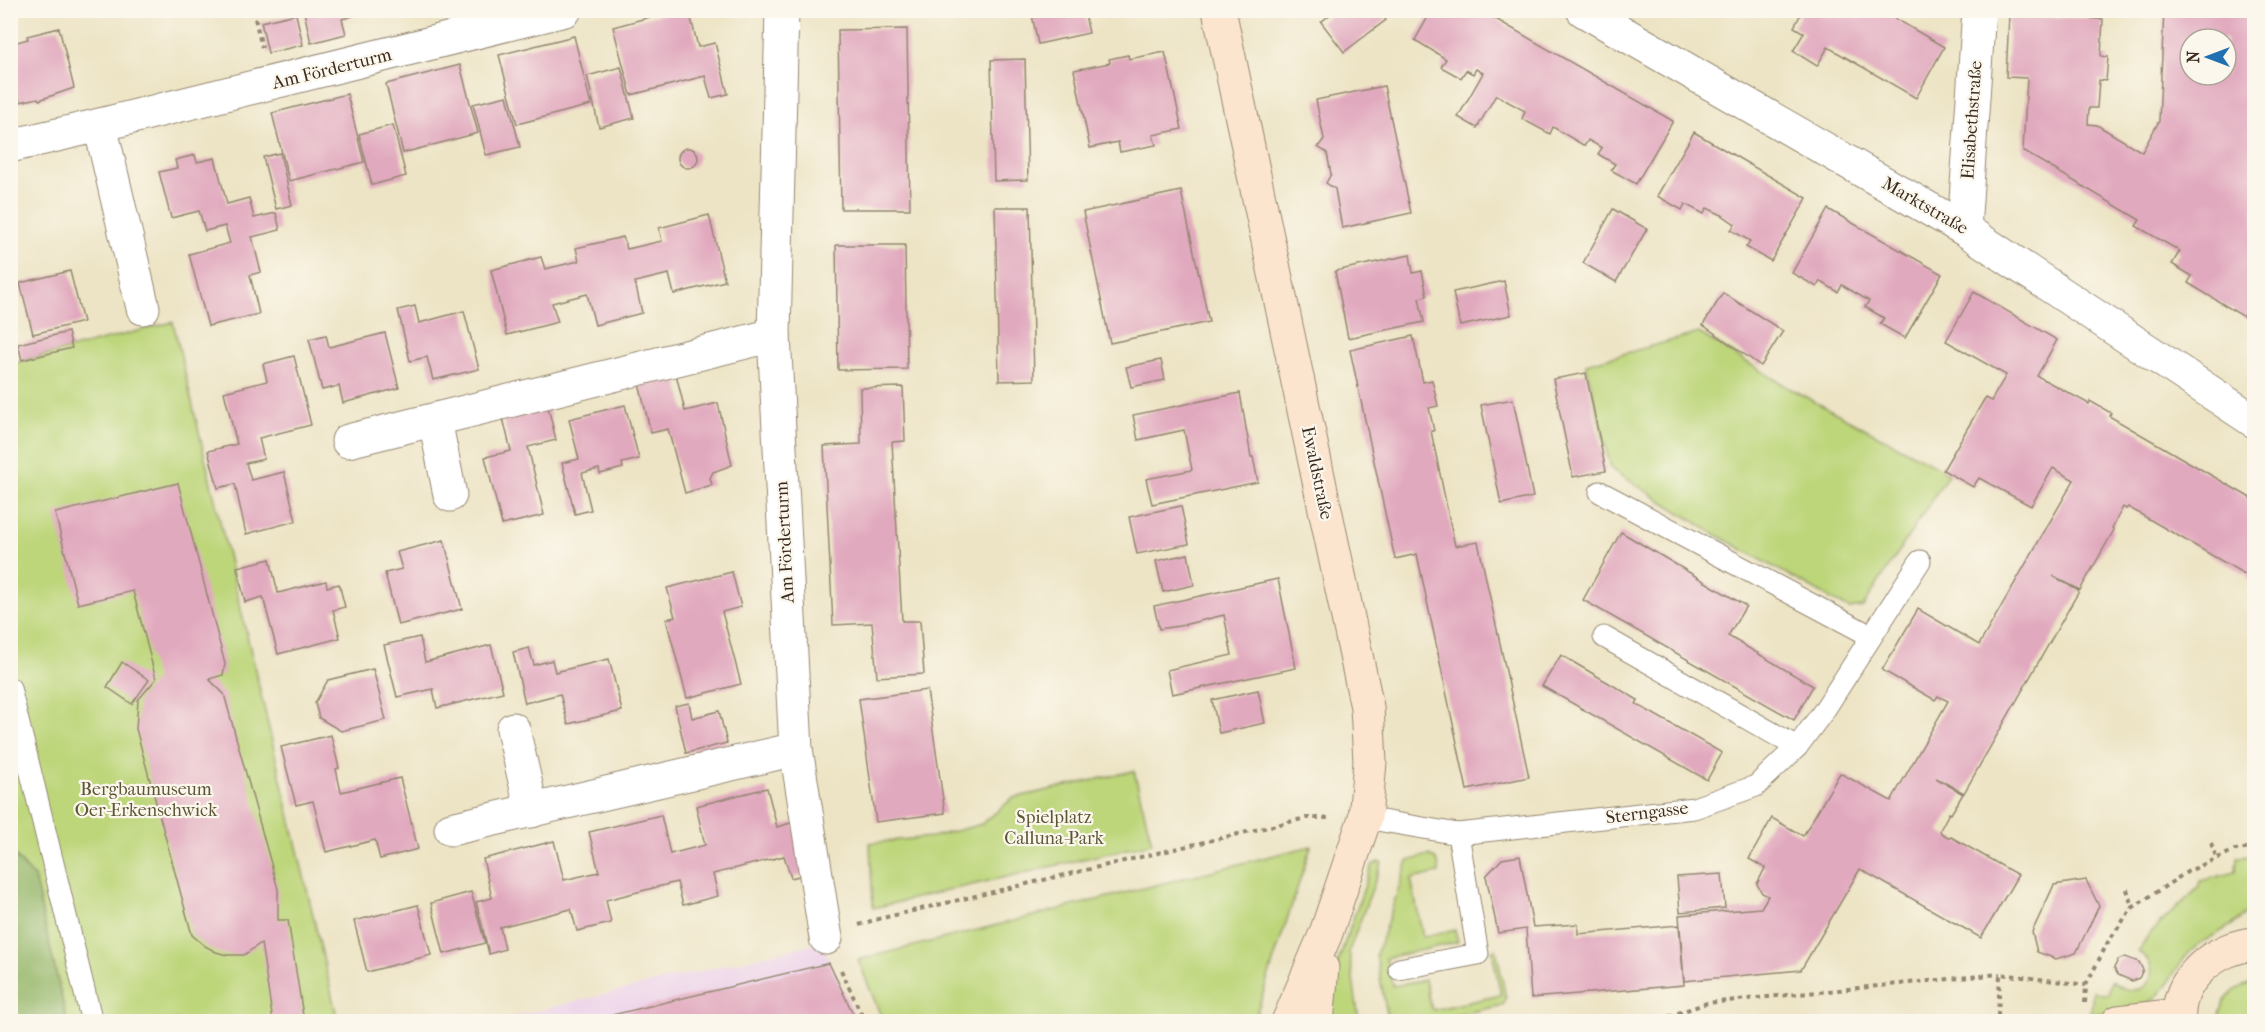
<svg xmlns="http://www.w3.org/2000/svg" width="2265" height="1032" font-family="'IM FELL French Canon',serif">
<rect width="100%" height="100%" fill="#fbf7ec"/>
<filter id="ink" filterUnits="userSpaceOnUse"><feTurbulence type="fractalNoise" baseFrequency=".0167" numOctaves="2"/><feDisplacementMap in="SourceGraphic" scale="12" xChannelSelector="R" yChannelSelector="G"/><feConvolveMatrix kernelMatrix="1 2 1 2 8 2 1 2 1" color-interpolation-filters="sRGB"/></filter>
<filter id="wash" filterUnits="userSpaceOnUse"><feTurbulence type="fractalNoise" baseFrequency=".008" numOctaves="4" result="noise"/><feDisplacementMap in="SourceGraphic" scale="24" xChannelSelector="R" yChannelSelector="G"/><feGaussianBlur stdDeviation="1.35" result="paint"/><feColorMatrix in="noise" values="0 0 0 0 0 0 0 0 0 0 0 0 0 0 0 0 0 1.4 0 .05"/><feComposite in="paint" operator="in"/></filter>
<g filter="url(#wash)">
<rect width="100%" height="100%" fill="#ede4c5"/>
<polygon fill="#ecd1ea" points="821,942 858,1021 491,1022"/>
<g fill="#bdd67a" stroke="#7c804c" stroke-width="1.5">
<polygon points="173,322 338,1021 67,1021 34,877 11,851 11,364"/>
<polygon points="1699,333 1789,388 1949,473 1863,607 1849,609 1708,530 1611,469 1586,364"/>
<polygon points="1134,771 1152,843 873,908 870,843 932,837 982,824 1013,798"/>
<polygon points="1311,846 1254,1021 883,1021 858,960"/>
<path d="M1428,855c9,3 12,9 11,18l-28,6 12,58 32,-7 3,12 -72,16 7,28 32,-6 7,30 69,-15 -9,-44 4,-2 10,49 -2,6 -5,2 -70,15h-41l-12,-66 32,-94z"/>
<path d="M2254,856c0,13 4,34 -1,46 -11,25 -41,30 -60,47 -18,16 -25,42 -44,53 -17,10 -39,10 -58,12l2,-23 15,4 3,-14c7,4 14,10 23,9 21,-2 24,-28 4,-38l13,-20 47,-44 2,-7 36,-9 1,-15z"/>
<polygon points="1378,862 1382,862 1349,951 1359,1021 1329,1022 1335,971 1372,865"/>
<path d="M2254,983v38h-36c2,-20 16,-35 36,-38z"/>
</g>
<polygon fill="#96b76a" stroke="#687044" stroke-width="1.5" points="10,851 34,877 67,1021 11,1021"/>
<g id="blocks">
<g fill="#e1a9be" fill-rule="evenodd">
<polygon points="308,10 355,10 356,15 342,19 346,34 311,43 304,12"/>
<polygon points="676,10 689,10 698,47 715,43 728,94 711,98 705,76 631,95 613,27"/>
<polygon points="1031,10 1084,10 1089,33 1038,44"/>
<polygon points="1336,10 1379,10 1386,20 1344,52 1321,22"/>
<polygon points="1432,10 1480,10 1673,121 1636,184 1611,170 1615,164 1598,154 1602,148 1588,140 1585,145 1583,145 1553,127 1550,134 1522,119 1525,111 1496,95 1477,128 1458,117 1483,73 1476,69 1473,74 1466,70 1461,78 1441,67 1446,59 1415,40"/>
<polygon points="1803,10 1881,10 1944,47 1916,98 1828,47 1817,66 1793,51 1804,33 1794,27"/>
<path d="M2164,10h90v313l-66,-40 4,-7 -20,-12 8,-13 -44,-25 4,-6 -117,-69 4,-73 -21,-1 3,-62 94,4 -2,37 7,1 -2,24 -7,-1 -2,28h-8l-1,16 9,1 45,27 17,-31zM2190,39h36v36h-36z"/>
<polygon points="296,14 303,45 268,53 261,22"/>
<polygon points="59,28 74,88 39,100 38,98 20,102 10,65 10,44 28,39 27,36"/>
<polygon points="907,29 910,209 841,209 838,30"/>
<polygon points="574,36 591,105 517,124 499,55"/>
<polygon points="1165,52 1182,129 1153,135 1156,145 1120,152 1118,142 1090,148 1074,70 1110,63 1109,59 1128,55 1129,59"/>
<polygon points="1025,59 1028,180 994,181 991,60"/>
<polygon points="460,65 478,133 403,153 386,84"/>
<polygon points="621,67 634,118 599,127 587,76"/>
<polygon points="1384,86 1411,213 1342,228 1335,189 1326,183 1331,174 1327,153 1318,147 1324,139 1316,100"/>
<polygon points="347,94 364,162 289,181 272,113"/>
<polygon points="507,96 520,147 486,155 473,104"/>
<polygon points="393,125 406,176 372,185 359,134"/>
<polygon points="1694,132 1807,198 1771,261 1746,247 1750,241 1731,230 1735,224 1722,215 1707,208 1704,214 1685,204 1682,210 1657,196"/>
<circle cx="688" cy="158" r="10"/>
<polygon points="280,153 292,205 276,209 263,157"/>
<polygon points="195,155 197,162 215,158 227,204 249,198 254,218 276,213 280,230 252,237 261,272 250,275 259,314 208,326 189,254 230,243 225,226 205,231 199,211 171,218 159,172 177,168 175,160"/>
<polygon points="1181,191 1209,322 1110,343 1083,212"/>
<polygon points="995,207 1030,207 1034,380 999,381"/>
<polygon points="1613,209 1647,229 1616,282 1583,263"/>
<polygon points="1828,209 1942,274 1905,338 1880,324 1884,318 1865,307 1869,301 1842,285 1838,292 1820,281 1817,287 1792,273"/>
<polygon points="709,215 725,281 674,294 669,274 635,282 642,313 595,325 587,294 552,303 558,322 507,335 491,270 541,257 545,269 579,261 576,248 623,237 627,249 662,241 659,228"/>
<polygon points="836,245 905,245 907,369 838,370"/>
<polygon points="1410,255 1413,273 1422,271 1427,296 1419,298 1424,322 1348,338 1335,271"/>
<polygon points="70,271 83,322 33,334 20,283"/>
<polygon points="1504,281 1511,315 1460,326 1453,292"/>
<polygon points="1974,292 2057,340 2037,376 2089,404 2090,401 2111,413 2109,416 2254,500 2254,582 2247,578 2248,576 2128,507 2126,509 2123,507 2112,528 2114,530 2080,590 2053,576 2079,591 1964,793 1936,778 1963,794 1951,814 1949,813 1940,830 1941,833 1950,838 1951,837 2018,875 1981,938 1860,869 1801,970 1684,981 1679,915 1761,908 1768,896 1762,893 1757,884 1765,868 1749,859 1772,818 1803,836 1840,773 1891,801 1948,701 1938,696 1935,700 1882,670 1918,609 1979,645 2074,480 2053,468 2031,506 1979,478 1973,487 1943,470 1985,398 1991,401 2006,375 1946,341"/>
<polygon points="1723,293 1783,331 1761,366 1703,325"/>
<polygon points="415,306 419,323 464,311 479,369 433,380 427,357 410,361 398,310"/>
<polygon points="68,332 72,348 22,360 18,344"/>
<polygon points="385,333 399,388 343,403 339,386 322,390 309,339 326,335 329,347"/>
<polygon points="1413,336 1423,382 1432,380 1438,406 1429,408 1434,431 1431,431 1455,546 1478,542 1529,777 1467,790 1417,554 1395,559 1350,350"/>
<polygon points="294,356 311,425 259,438 264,459 246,463 251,480 284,472 296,521 246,534 235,484 218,488 208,451 237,444 224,392 267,381 263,364"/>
<polygon points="1161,360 1165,380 1131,387 1126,367"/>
<polygon points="1586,373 1606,471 1573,477 1553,379"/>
<polygon points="676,374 685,411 718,403 732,465 713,472 710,478 712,485 685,493 668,429 651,433 639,384"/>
<polygon points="903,387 905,441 892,442 902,621 920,621 924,674 877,677 872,623 833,625 824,446 861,444 860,388"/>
<polygon points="1240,393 1251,457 1253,457 1258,482 1152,504 1146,479 1192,470 1184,430 1138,440 1133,415"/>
<polygon points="1513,399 1533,497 1501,504 1481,405"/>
<polygon points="625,405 639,459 622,463 623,468 600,474 599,469 582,473 591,510 575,514 562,463 579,459 569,419"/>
<polygon points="548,407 556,440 528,447 544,515 502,525 485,457 511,451 503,418"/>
<polygon points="178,483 225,664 223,675 209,679 224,694 278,889 278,920 288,920 304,1022 273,1022 261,943 244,955 227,955 216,952 205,946 192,935 136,729 138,700 156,679 133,591 78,604 55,513"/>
<polygon points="1181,506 1189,544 1137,554 1129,517"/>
<polygon points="1621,532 1746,606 1728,636 1813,686 1794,720 1583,600"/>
<polygon points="444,540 462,609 398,625 385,573 402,569 397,552"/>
<polygon points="1188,554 1194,585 1163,592 1156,561"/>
<polygon points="270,559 278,593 326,581 327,587 339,584 345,607 333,610 340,638 278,654 263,597 245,602 237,567"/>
<polygon points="732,572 741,607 722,612 741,684 687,698 666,619 675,617 667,588"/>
<polygon points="1278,579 1296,668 1172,694 1167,670 1232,655 1224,615 1179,626 1159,629 1154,606"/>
<polygon points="420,637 425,662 491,645 503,692 437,708 433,689 397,697 384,645"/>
<polygon points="529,648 534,665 552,660 555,672 609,659 622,711 568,724 560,694 525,703 513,652"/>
<polygon points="1561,655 1638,700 1636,704 1722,753 1707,780 1542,686"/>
<polygon points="122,662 149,680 132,704 107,687"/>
<polygon points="373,669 386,720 341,731 319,718 315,703 328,680"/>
<polygon points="927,690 945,813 876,822 859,699"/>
<polygon points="1258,690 1265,723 1219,733 1212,700"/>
<polygon points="689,703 692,718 719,711 727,743 686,753 675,706"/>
<polygon points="331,735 339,768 336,769 341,792 400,778 418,849 380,859 375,840 326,852 313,801 296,805 281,747"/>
<polygon points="767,788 777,827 794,822 807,874 791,878 784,856 713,874 718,896 683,905 677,882 606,900 611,923 577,931 571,909 500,927 505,949 489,954 476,902 492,898 483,859 554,841 564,880 599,872 589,832 661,815 670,854 705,845 696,806"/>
<polygon points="1520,856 1533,927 1578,924 1578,934 1679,925 1684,985 1531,998 1526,929 1498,933 1486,876 1502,859"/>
<polygon points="1722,874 1725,908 1680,912 1677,877"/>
<polygon points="2086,880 2099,906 2076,953 2056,959 2037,952 2032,932 2054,885"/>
<polygon points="471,892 485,943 444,954 431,903"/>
<polygon points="418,905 431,955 367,972 354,921"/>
<polygon points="2125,957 2139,962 2143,970 2139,978 2132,981 2118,975 2114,968 2118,960"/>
<polygon points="829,963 857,1022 587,1022 587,1021"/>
</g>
</g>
</g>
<g filter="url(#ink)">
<use href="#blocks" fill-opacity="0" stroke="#948772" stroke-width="1.5"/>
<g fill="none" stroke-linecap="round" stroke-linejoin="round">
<g stroke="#948772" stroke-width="23">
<g id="lane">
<polyline points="1600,492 1871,636"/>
<polyline points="1604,637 1797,747"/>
<polyline points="10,688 92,1022"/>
<polyline points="1365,818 1458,834 1694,808 1756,786 1797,747 1823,712 1920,561"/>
<polyline points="1399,969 1478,954 1458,834"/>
</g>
</g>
<g stroke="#948772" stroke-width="35">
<g id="street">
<polyline points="1583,10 1964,229 2254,421"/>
<polyline points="10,146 100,125"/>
<polyline points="1964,229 1979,10"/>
<polyline points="143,308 100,125 565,10"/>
<polyline points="774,335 796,749 826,938"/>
<polyline points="435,420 450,495"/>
<polyline points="348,441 774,335 782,10"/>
<polyline points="513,729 532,811"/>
<polyline points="451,829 796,749"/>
</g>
</g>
<g stroke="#948772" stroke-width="35">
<g id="secondary">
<polyline points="1219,10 1367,707 1370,762 1365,818 1326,933 1288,1022"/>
<polyline points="1317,1022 1322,968"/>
<polyline points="2118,1022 2178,1015"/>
<path d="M2179,1022c-4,-43 37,-75 75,-78"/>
</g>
</g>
<g stroke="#948772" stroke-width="4" stroke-dasharray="4.5 4.5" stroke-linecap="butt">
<polyline points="253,10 262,48"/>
<polyline points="2211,843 2217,859"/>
<polyline points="2127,889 2132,908"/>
<polyline points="859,925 874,920 1306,818 1328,818"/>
<polyline points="841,970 865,1022"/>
<polyline points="2085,1003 2086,985 2108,942 2132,908 2187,872 2235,850 2254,848"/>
<polyline points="1998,1016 2000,974 2086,985"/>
<polyline points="1652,1022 1707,1003 2000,974"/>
</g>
<use href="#lane" stroke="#fff" stroke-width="21"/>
<use href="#street" stroke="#fff" stroke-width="33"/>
<use href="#secondary" stroke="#fce5cf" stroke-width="33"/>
</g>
</g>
<g text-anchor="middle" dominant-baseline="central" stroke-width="4.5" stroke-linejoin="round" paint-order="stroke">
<g font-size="18" fill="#3b2a1e" stroke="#fbf7ec">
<text transform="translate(332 69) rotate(-14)">Am Förderturm</text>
<text transform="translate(1972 120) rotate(-86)">Elisabethstraße</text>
<text transform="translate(1925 206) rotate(30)">Marktstraße</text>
<text transform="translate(1317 473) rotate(78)">Ewaldstraße</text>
<text transform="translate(785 542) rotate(-93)">Am Förderturm</text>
<text transform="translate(1647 813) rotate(-7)">Sterngasse</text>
</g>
<g font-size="18" fill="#5c5535" stroke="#fbf7ec">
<text x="146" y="789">Bergbaumuseum<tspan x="146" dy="21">Oer-Erkenschwick</tspan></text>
<text x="1054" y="817">Spielplatz<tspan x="1054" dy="21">Calluna-Park</tspan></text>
</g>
</g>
<rect width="2265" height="1032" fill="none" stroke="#fbf7ec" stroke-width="36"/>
<g transform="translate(2208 57) rotate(270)"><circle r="28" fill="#fbf7ec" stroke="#aea59a" stroke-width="1.5"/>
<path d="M0-4.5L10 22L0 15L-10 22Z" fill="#1f6fb2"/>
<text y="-9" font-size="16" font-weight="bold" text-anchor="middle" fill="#3b2a1e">N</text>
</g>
</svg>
